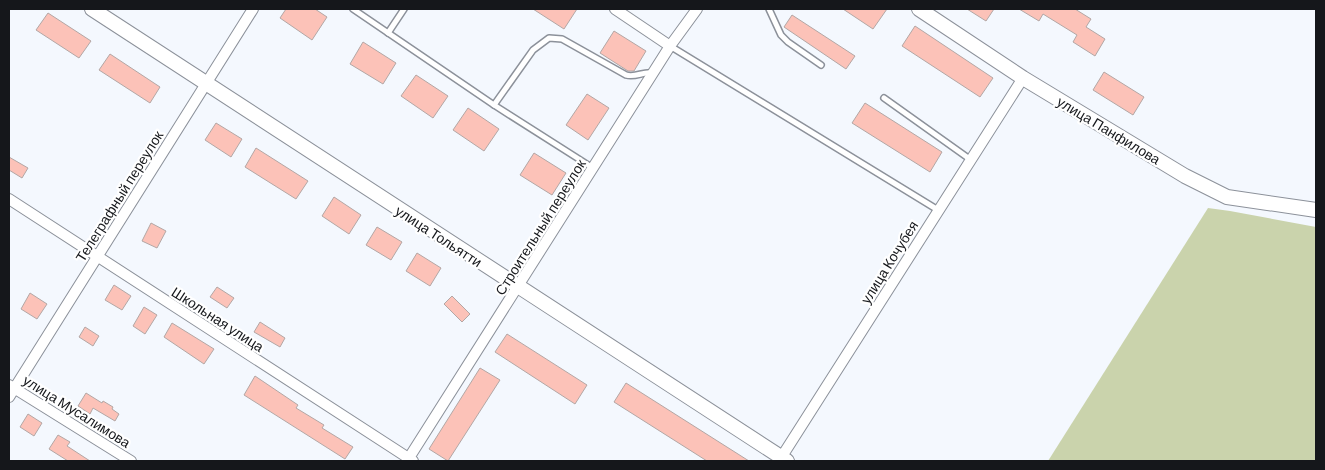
<svg xmlns="http://www.w3.org/2000/svg" width="1325" height="470" font-family="Barlow,sans-serif">
<rect width="100%" height="100%" fill="#f4f8fe"/>
<polygon fill="#cad3ac" points="1208,208 1230,211 1316,227 1316,461 1048,461"/>
<g fill="#fcc2b8" stroke="#b3a7a5">
<polygon points="286,9 315,9 327,17 312,40 280,18"/>
<polygon points="533,9 577,9 564,29"/>
<polygon points="843,9 887,9 873,29"/>
<polygon points="967,9 994,9 986,21"/>
<polygon points="1019,9 1075,9 1091,19 1086,27 1105,39 1095,56 1073,42 1077,35 1043,14 1039,21"/>
<polygon points="48,13 91,41 79,58 36,30"/>
<polygon points="792,15 855,56 846,69 784,27"/>
<polygon points="915,26 993,78 980,97 902,46"/>
<polygon points="614,31 646,51 634,71 628,71 600,53"/>
<polygon points="363,42 396,63 383,84 350,64"/>
<polygon points="110,54 160,87 150,103 99,70"/>
<polygon points="1104,72 1144,97 1133,115 1093,90"/>
<polygon points="416,75 448,96 433,118 401,96"/>
<polygon points="587,94 609,108 588,140 566,125"/>
<polygon points="865,103 942,152 930,172 852,123"/>
<polygon points="468,108 499,129 484,151 453,130"/>
<polygon points="216,123 242,139 231,157 205,140"/>
<polygon points="256,148 308,181 296,199 245,167"/>
<polygon points="534,153 566,173 552,195 520,175"/>
<polygon points="9,157 28,168 22,178 9,170"/>
<polygon points="334,197 361,215 349,234 322,216"/>
<polygon points="151,223 166,231 157,248 142,241"/>
<polygon points="377,227 402,242 391,260 366,245"/>
<polygon points="417,253 441,268 430,286 406,271"/>
<polygon points="114,285 131,296 122,310 105,300"/>
<polygon points="217,287 234,298 227,308 210,297"/>
<polygon points="30,293 47,304 37,319 21,309"/>
<polygon points="452,296 470,314 462,322 444,304"/>
<polygon points="144,307 157,315 145,334 133,326"/>
<polygon points="260,322 285,338 280,347 254,332"/>
<polygon points="172,323 214,349 204,364 164,337"/>
<polygon points="85,327 99,336 93,346 79,337"/>
<polygon points="507,334 587,385 575,404 495,352"/>
<polygon points="480,368 500,380 448,461 429,449"/>
<polygon points="255,376 298,405 296,408 324,425 322,428 353,447 345,459 244,395"/>
<polygon points="626,383 749,461 707,461 614,402"/>
<polygon points="86,393 102,403 103,401 113,407 112,409 119,414 115,421 93,408 90,414 78,406"/>
<polygon points="28,414 42,423 34,436 20,427"/>
<polygon points="58,435 70,442 67,446 90,461 68,461 49,449"/>
</g>
<g fill="none" stroke-linecap="round" stroke-linejoin="round">
<g stroke="#8c919a" stroke-width="8">
<g id="lane">
<polyline points="353,9 494,105 593,168"/>
<polyline points="769,9 781,35 788,42 821,65"/>
<polyline points="388,33 404,9"/>
<polyline points="670,46 938,210"/>
<polyline points="884,98 971,160"/>
<path d="M494,105l39,-55 16,-12 13,1 64,36c10,3 17,-4 27,-2"/>
</g>
</g>
<g stroke="#8c919a" stroke-width="12">
<g id="street">
<polyline points="615,9 670,46"/>
<polyline points="9,199 413,461"/>
<polyline points="9,385 131,461"/>
<polyline points="9,397 253,9"/>
<polyline points="407,461 670,46 697,9"/>
<polyline points="779,461 1023,78"/>
</g>
</g>
<g stroke="#8c919a" stroke-width="16">
<g id="secondary">
<polyline points="92,9 787,461"/>
<polyline points="919,9 1023,78 1185,176 1227,197 1316,210"/>
</g>
</g>
<use href="#lane" stroke="#fff" stroke-width="5"/>
<use href="#street" stroke="#fff" stroke-width="10"/>
<use href="#secondary" stroke="#fff" stroke-width="14"/>
</g>
<g text-anchor="middle" dominant-baseline="central" stroke-width="4.5" stroke-linejoin="round" paint-order="stroke">
<g font-size="14" fill="#15171b" stroke="#fff">
<text transform="translate(1109 130) rotate(31)">улица Панфилова</text>
<text transform="translate(119 196) rotate(-58)">Телеграфный переулок</text>
<text transform="translate(540 227) rotate(-58)">Строительный переулок</text>
<text transform="translate(439 236) rotate(33)">улица Тольятти</text>
<text transform="translate(889 262) rotate(-58)">улица Кочубея</text>
<text transform="translate(218 319) rotate(33)">Школьная улица</text>
<text transform="translate(77 411) rotate(32)">улица Мусалимова</text>
</g>
</g>
<rect width="1325" height="470" fill="none" stroke="#15171b" stroke-width="20"/>
</svg>
